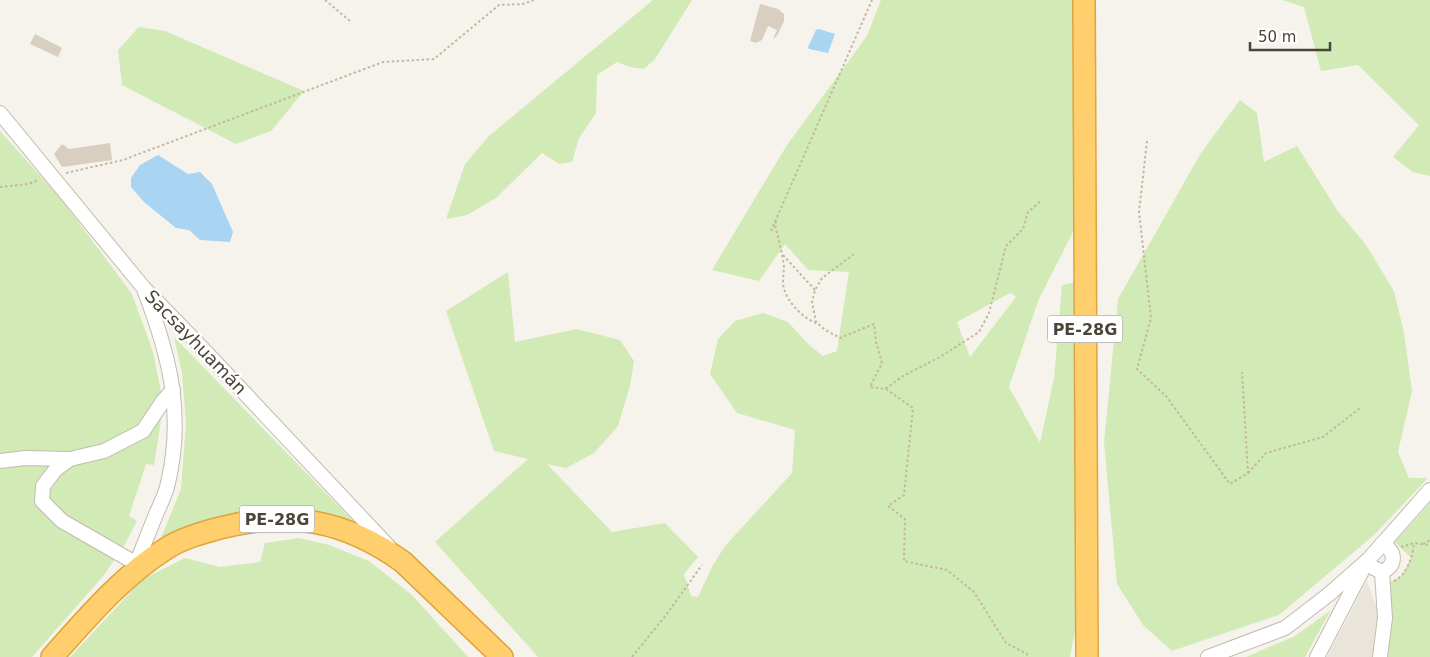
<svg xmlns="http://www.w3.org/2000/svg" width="1430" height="657" font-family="'DejaVu Sans',sans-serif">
<rect width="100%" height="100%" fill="#f6f3ec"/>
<polygon fill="#eae5da" points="1367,581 1379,614 1374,657 1327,657"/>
<g fill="#d2eab5" fill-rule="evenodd">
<polygon points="653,0 692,0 655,59 644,69 630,67 617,62 597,75 596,113 579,138 572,162 559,164 542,153 496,198 467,215 446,219 465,164 489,136"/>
<path d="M881,0h198l-2,224 -39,77 -29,86 31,56 14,-65 8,-93 15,-3 -1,343 -6,32h-532l-103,-115 93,-83 -34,-8 -48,-140 62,-39 7,70 62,-13 43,11 14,21 -4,25 -12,40 -24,27 -28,15 -19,-4 65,68 53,-9 33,34 -14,17 7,22 7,1 15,-32 12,-19 67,-73 3,-43 -58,-17 -27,-39 8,-35 17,-18 28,-8 25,9 21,23 14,11 14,-5 12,-79 -41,-2 -23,-26 -26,37 -47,-11 75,-125 80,-109zM1010,293l6,4 -46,60 -13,-35z"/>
<polygon points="1282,0 1430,0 1430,176 1413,172 1393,157 1419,125 1358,65 1321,71 1304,7"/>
<polygon points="139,27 165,31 304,91 271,131 236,144 122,85 118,50"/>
<polygon points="1240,100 1257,113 1264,162 1297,146 1337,210 1366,245 1394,291 1404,333 1412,391 1398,452 1409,478 1428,478 1374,535 1279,615 1172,651 1143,625 1117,584 1104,443 1118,299 1201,153"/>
<polygon points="0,131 62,200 132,294 153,352 161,392 162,414 154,465 146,464 129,516 137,521 125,544 104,575 32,657 0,657"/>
<polygon points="174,337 356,524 300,510 255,509 195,523 161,538 181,489 186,423 182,373"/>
<path d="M1430,503v154h-50l2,-73c20,-5 20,-8 29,-26l-16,-16z"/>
<polygon points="299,538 329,545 369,561 412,595 468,657 70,657 143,579 185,558 220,567 260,562 265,543"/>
<polygon points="1331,610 1305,657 1246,657 1295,636"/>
</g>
<g fill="#a9d4f2">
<polygon points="819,29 835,34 828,53 809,49 808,47 816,30"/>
<polygon points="158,155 188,174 200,172 212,184 233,232 230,242 200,240 189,230 176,228 144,202 131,187 131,178 140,165"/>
</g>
<g fill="#d8cfc1">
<polygon points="760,4 778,9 784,14 784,21 777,36 773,39 777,30 768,26 762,40 756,43 750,41"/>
<polygon points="35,34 62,48 58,57 30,44"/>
<polygon points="110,143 112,160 62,167 54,154 62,144 69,149"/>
</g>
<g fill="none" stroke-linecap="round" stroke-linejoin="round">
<g stroke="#c2bbae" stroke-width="16">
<g id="minor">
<polyline points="0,113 143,287 206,352 389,547"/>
<polyline points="70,459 56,469 43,486 42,501 62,521 137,564"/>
<polyline points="0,461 25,458 70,459 104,451 143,431 163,401 173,390"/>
<path d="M1374,568l8,4c15,-7 14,-21 0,-28"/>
<path d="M134,569c8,-19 15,-38 23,-57 4,-9 9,-19 11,-29 16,-69 2,-126 -23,-191"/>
<polyline points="1208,657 1285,628 1328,595 1369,559 1430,490"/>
<polyline points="1317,657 1364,567"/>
<polyline points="1380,657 1385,618 1382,572"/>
</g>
</g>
<g stroke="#e0a43c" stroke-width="24">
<g id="highway">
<polyline points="1084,0 1087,657"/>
<path d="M52,657c35,-39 70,-81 115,-109 16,-10 35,-15 53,-20 69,-18 125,-8 183,34l99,95"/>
</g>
</g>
<g stroke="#c4b79f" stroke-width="2" stroke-dasharray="2.5 2.5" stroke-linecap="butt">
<polyline points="325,0 350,21"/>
<polyline points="1147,141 1139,212 1151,318 1137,369 1166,396 1230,484 1248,473 1242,372"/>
<polyline points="66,173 123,160 383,62 434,59 499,5 523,4 534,0"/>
<polyline points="0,187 28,184 39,180"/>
<path d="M776,221l-1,5c3,11 6,22 8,34 2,8 0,15 0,23 1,16 19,35 33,40"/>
<polyline points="771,231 872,0"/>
<polyline points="854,254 822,278 815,290 812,302 816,322 824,329 840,338 874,324 876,342 882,363 870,387 885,389 903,376 940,357 979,332 989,313 1006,246 1023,229 1028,212 1042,200"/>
<polyline points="783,255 815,290"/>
<polyline points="886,389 913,408 904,495 888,506 905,519 904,561 947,570 974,592 1006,643 1027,654 1027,657"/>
<polyline points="1248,473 1266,453 1323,437 1360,408"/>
<polyline points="1423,544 1430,540"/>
<polyline points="1401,547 1414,543 1430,545"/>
<path d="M1394,581c13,-6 19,-25 20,-38"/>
<polyline points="632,657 666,615 702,565"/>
</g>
<use href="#minor" stroke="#fff" stroke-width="14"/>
<use href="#highway" stroke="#ffcf6e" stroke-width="21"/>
</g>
<g text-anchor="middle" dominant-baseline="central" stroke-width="4.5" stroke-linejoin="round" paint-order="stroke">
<g fill="#fff" stroke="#817c74" stroke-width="1">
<rect x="1047.5" y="315.5" width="75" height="27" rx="4"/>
<rect x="239.5" y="505.5" width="75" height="27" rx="4"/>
</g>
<g font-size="16" font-weight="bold" fill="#4b4439">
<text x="1085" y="329">PE-28G</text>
<text x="277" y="519">PE-28G</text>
</g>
<g font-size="18" fill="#4b4439" stroke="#fff">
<text transform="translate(196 342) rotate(46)">Sacsayhuamán</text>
</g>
</g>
<path d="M1250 42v8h80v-8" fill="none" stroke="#4b4439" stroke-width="2.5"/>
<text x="1258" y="42" font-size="15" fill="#4b4439" stroke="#ffffff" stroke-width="4" paint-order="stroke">50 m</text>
</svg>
